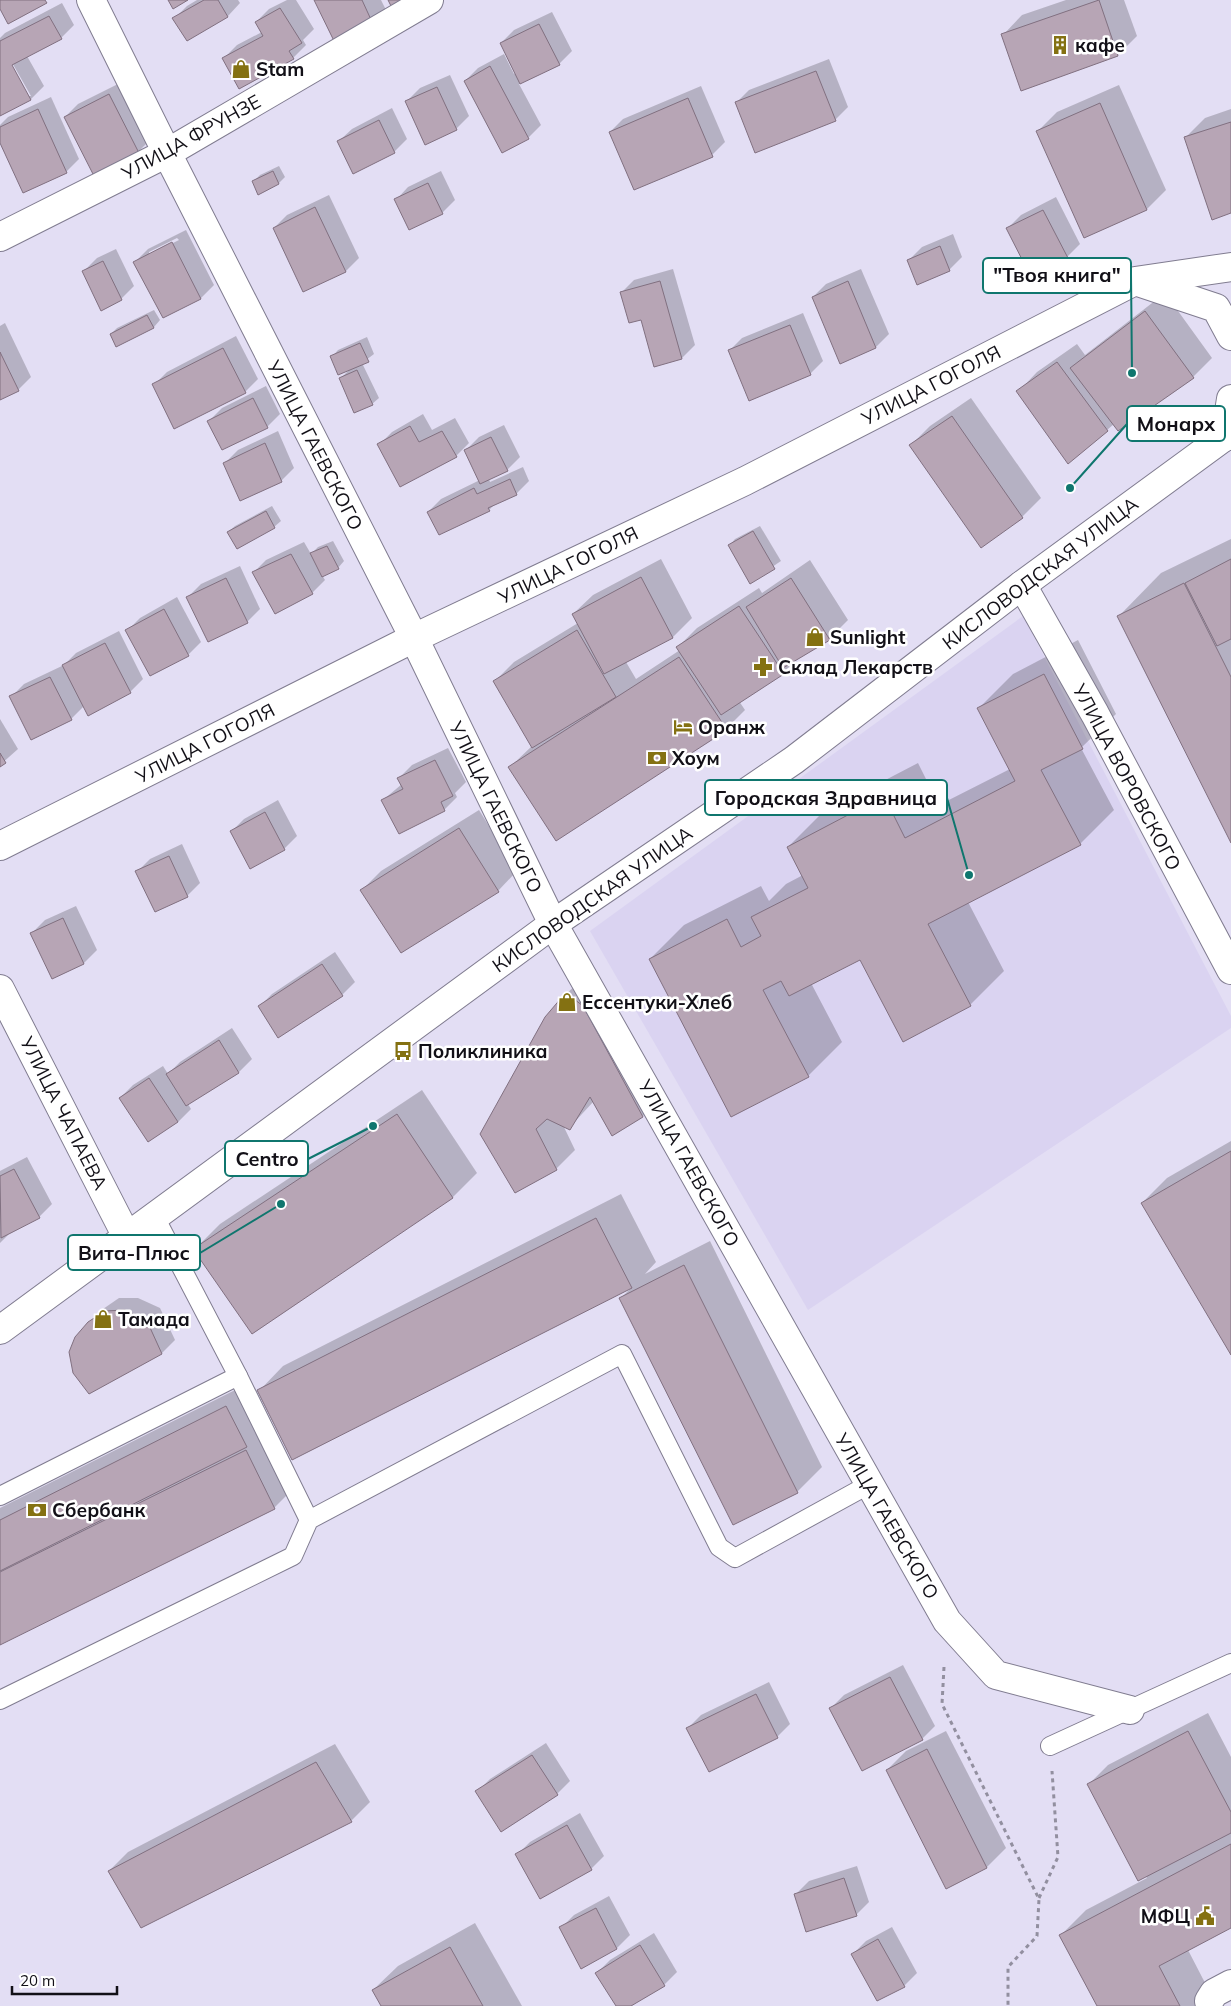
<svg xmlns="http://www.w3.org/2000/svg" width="1231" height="2006" font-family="Mulish,sans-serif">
<rect width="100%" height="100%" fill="#e3def4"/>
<polygon fill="#dad3f1" points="1023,616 1231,1016 1231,1028 808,1310 590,931"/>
<g fill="#0003" fill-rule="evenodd">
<polygon points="197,0 238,0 240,3 228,16 174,19 187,6"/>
<polygon points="287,0 296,0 314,29 303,40 306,45 293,58 224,58 237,45 262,32 256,22 269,9"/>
<polygon points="315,0 381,0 386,10 373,23"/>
<polygon points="1066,0 1124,0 1137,36 1118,55 1022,89 1003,35 1022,15"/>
<path d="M62,3l12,22 -13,13 -34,18 17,30 -13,13 -31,16v-77l5,-5zM10,59l21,37h-3l-20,-36z"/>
<polygon points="552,12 572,51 559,64 519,84 541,125 528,138 465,81 478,68 504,54 514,74 516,73 501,43 514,30"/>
<polygon points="829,59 848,107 835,120 736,103 749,90"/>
<polygon points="450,75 469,116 456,129 407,101 420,88"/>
<polygon points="122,82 151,139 138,152 65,117 78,104"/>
<polygon points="1119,85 1166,190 1147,209 1084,237 1038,131 1057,112"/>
<polygon points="701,86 725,142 712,155 610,132 623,119"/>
<polygon points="51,97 79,159 66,172 0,140 0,125 8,117"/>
<polygon points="392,108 407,139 394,152 339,141 352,129"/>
<polygon points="1231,109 1231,212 1186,137 1205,118"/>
<polygon points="279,166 285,177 279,183 253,182 260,175"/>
<polygon points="441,171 455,200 442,213 396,200 408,187"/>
<polygon points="329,195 359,258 346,271 304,290 274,228 287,215"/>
<polygon points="1056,197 1080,244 1067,257 1008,228 1021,215"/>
<path d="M186,230l28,55 -13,13 -37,18 -29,-54 13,-13zM177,238l2,2 -30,15v-3z"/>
<polygon points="953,234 962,257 949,270 909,260 922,247"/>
<polygon points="116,249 134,286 121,299 84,271 97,258"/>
<polygon points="673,269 695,345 682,358 642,319 621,293 634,280"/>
<polygon points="861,269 889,334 876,347 841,362 813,297 826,284"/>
<polygon points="1165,293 1212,358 1193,377 1114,424 1107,430 1018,392 1037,372 1077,344 1085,355"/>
<polygon points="154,310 160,320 154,327 117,345 111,334 117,328"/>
<polygon points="803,313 823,361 810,374 729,351 742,338"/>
<polygon points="5,323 31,377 18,390 0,399 0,326"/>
<polygon points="236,336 258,379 245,392 154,385 167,372"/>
<polygon points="367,337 374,354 362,363 379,398 372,404 340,379 351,368 332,357 338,350"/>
<polygon points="266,386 280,414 267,427 209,421 222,408"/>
<polygon points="971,398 1041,498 1022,517 911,445 930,426"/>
<polygon points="423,414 432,430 455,418 469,443 456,456 379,445 392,432"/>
<polygon points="504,425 520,457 507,470 489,479 490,482 523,467 529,481 516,494 495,504 489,510 428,512 441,499 480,480 466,450 479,437"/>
<polygon points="278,431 294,468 281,481 225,463 238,450"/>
<polygon points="272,506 281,521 274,527 228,532 235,526"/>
<polygon points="760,526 781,561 750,582 729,546 735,539"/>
<polygon points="1231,539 1231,840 1119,616 1161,573"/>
<polygon points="333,541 344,561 338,568 322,575 325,580 312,593 253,573 266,560 304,542 311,554 318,547"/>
<polygon points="661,559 692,618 673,637 626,662 636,679 680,650 678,647 697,628 759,588 762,593 810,560 848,620 829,639 798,658 783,673 739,701 745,710 726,729 510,767 532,746 495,681 514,662 578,623 573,614 593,595"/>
<polygon points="240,566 260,609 247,622 188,597 201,584"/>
<polygon points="177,597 201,642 188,655 127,631 140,618"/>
<polygon points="119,631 143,679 130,692 84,706 71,719 11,697 24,684 64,665 76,653"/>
<polygon points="1078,640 1116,714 1081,748 1114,810 1080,844 968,902 1004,971 970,1005 861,958 811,983 842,1042 808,1076 650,959 684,925 761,886 769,901 786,884 803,875 788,847 822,813 918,763 939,805 1010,769 979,708 1013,674"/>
<polygon points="0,719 18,749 0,765"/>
<polygon points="448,748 466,782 455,793 457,797 444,810 383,800 402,784 399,778 412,765"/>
<polygon points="278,800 297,836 284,849 250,867 231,832 244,819"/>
<polygon points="479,810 517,871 498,891 401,951 362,890 381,871"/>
<polygon points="182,844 200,883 187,896 137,872 150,859"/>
<polygon points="76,906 97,950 84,963 52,978 32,933 45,920"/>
<polygon points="335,952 355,982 342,995 279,1037 259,1007 272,994"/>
<polygon points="582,979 662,1097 643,1116 613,1135 594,1101 569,1128 563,1125 575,1150 556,1169 481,1134 562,998"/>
<polygon points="232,1028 252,1059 239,1072 188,1104 191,1109 178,1122 120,1098 133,1085 163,1066 168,1074 180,1062"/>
<polygon points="422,1090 477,1173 452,1198 195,1249 220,1224"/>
<polygon points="1231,1141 1231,1353 1142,1203 1167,1178"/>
<polygon points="27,1157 52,1204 39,1217 7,1233 8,1235 0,1243 0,1171"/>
<polygon points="621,1194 656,1262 645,1274 710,1241 822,1467 798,1491 733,1523 621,1298 632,1287 293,1458 259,1391 283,1366"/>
<polygon points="119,1298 138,1298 160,1308 175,1340 162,1353 90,1392 89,1323 103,1309"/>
<polygon points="251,1382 271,1421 261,1431 299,1483 274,1508 0,1644 0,1508"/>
<polygon points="903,1665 935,1726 922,1739 831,1708 844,1695"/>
<polygon points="769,1682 790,1724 777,1737 688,1728 701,1715"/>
<polygon points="1208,1713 1231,1757 1231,1927 1188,1950 1217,2006 1099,2006 1061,1935 1086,1910 1147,1878 1088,1785 1108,1765"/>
<polygon points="946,1731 1006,1848 987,1867 947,1887 887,1770 906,1751"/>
<polygon points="546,1743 570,1781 557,1794 477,1792 490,1779"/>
<polygon points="335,1744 370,1802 351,1821 109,1871 128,1852"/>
<polygon points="580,1813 604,1856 591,1869 517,1855 530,1842"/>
<polygon points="857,1866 869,1902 856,1915 796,1894 809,1881"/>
<polygon points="609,1896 630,1935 617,1948 582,1967 561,1928 574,1915"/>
<polygon points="475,1923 522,2006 382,2006 373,1990 398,1966"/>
<polygon points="892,1927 917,1973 904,1986 853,1954 866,1941"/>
<polygon points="654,1933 677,1972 664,1985 629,2006 617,2006 597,1973 610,1960"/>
</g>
<g fill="#b7a5b5" stroke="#817080">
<polygon points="0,0 45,0 47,3 8,24 0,9"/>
<polygon points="168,0 188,0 173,9"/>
<polygon points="204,0 218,0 228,17 187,41 172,18"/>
<polygon points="314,0 362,0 373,24 335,43"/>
<polygon points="388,0 414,0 393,10"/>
<polygon points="1099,0 1118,56 1021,91 1001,34"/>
<polygon points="280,8 302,43 289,51 294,59 239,89 222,58 263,36 255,22"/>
<polygon points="49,16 62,39 12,65 31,100 0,116 0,41"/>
<polygon points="539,24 560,65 520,84 500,43"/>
<polygon points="490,66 529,139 502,153 464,81"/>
<polygon points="816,71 836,121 755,153 735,102"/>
<polygon points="437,87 457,130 425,145 405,101"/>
<polygon points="109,94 139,153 94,176 64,117"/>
<polygon points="688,98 713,157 634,190 609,132"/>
<polygon points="1100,103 1147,210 1084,238 1036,131"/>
<polygon points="38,109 67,173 23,193 0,143 0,127"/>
<polygon points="379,120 395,153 353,174 337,141"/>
<polygon points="1231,122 1231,213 1212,220 1184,137"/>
<polygon points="273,171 279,184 258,195 252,181"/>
<polygon points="428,183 443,214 409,230 394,199"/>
<polygon points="315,207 346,272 303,292 273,228"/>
<polygon points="1043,210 1068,258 1031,277 1006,228"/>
<polygon points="172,242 201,299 163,318 133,262"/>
<polygon points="940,246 950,271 917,285 907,260"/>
<polygon points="103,261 122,300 101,311 82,271"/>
<polygon points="660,281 682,359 654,367 641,320 629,323 620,292"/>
<polygon points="848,281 876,348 840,364 812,297"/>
<polygon points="1145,311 1194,378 1118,431 1070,368"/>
<polygon points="147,315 154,328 116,347 110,334"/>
<polygon points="790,325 811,375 749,401 728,350"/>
<polygon points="360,343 369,362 338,375 330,356"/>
<polygon points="223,348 246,393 174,429 152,384"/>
<polygon points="0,352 19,391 0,400"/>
<polygon points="1057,362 1108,431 1068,464 1016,391"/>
<polygon points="357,370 373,405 354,413 339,378"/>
<polygon points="253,398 268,428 222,450 207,421"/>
<polygon points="952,416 1023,518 981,548 909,445"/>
<polygon points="410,426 419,442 442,431 457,457 400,487 377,444"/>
<polygon points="491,437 508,471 480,484 464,450"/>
<polygon points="265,443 282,482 240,501 223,463"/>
<polygon points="510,479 517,495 488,508 490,511 439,535 427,512 474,488 477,494"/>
<polygon points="266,511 275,528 237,549 227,532"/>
<polygon points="753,531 775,569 750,584 728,545"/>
<polygon points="327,546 339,569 322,577 310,553"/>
<polygon points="291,554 313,594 275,614 252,572"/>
<polygon points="1231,559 1231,639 1217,646 1185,583"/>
<polygon points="641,577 673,638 604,674 572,614"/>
<polygon points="226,578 248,623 208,642 186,597"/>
<polygon points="791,578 830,640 783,668 746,607"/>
<polygon points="1184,583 1231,677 1231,843 1117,616"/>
<polygon points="739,606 784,674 721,715 676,647"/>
<polygon points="164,609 189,656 150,676 125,630"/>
<polygon points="577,630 616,697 532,748 493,681"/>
<polygon points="105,643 131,693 88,716 62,665"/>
<polygon points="679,657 727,730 556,841 508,767"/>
<polygon points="1044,674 1083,749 1041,770 1081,845 928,924 971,1006 903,1042 860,960 789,996 781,981 763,990 809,1077 731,1117 649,959 727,919 741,947 761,936 751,917 808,888 787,847 884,796 905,838 1015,781 977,708"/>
<polygon points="50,677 72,720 31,740 9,696"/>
<polygon points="0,753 6,763 0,767"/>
<polygon points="435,760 453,796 441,802 445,811 399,834 381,800 403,789 397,778"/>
<polygon points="265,812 285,850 250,869 230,831"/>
<polygon points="459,828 499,892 401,953 360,890"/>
<polygon points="169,856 188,897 155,912 135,871"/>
<polygon points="63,918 84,964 52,979 30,933"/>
<polygon points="322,964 343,996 278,1038 258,1006"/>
<polygon points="562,997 574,999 583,1006 643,1117 612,1136 590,1097 570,1130 547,1119 536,1129 557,1170 515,1193 480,1134 545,1017"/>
<polygon points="219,1040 239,1073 186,1106 166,1074"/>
<polygon points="149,1078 178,1122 148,1142 119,1098"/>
<polygon points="397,1114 453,1198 252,1334 193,1249"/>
<polygon points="1231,1151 1231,1355 1141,1203"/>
<polygon points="14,1169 40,1218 1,1238 0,1176"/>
<polygon points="596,1218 632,1288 292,1460 257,1390"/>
<polygon points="684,1265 798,1493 733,1525 619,1298"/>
<polygon points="125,1310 147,1321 162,1354 89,1394 73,1373 69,1352 75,1337 88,1322 105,1311"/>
<polygon points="226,1406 247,1447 0,1571 0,1520"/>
<polygon points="246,1450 275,1509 0,1645 0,1572"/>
<polygon points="890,1677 923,1740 862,1771 829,1708"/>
<polygon points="756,1694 778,1738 709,1772 686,1728"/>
<polygon points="1188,1731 1231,1812 1231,1833 1138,1881 1087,1784"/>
<polygon points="927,1749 987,1868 946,1889 886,1770"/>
<polygon points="532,1755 558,1795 501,1832 475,1791"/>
<polygon points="316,1762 352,1822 141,1928 108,1871"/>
<polygon points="567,1825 592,1870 540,1899 515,1854"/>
<polygon points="1231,1844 1231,1928 1159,1966 1180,2006 1097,2006 1059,1935"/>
<polygon points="844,1878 857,1916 806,1932 794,1894"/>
<polygon points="596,1908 617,1949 581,1969 559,1927"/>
<polygon points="878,1939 905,1987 877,2001 851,1954"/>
<polygon points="640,1945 665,1986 631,2006 616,2006 595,1973"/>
<polygon points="450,1947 483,2006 381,2006 372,1990"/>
</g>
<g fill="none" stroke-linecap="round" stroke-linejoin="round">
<g stroke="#807c90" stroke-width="20">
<g id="lane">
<polyline points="155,1217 238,1376 309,1520"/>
<polyline points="0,1496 238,1376"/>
<polyline points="0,1700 293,1556 309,1520 622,1354 719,1547 735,1558 868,1485"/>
<polyline points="1050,1746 1231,1663"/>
</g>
</g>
<g stroke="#807c90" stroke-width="30">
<g id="street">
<polyline points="91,0 167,153 414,638 553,924 947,1621 996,1675 1130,1710"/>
<polyline points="0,237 167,153 429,0"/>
<polyline points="1022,585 1095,714 1231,970"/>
<polyline points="0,989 127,1237"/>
<polyline points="1209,2001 1214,1993 1231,1984"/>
</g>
</g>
<g stroke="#807c90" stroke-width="30">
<g id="secondary">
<polyline points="1141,283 1216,308 1231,336"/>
<polyline points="1225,437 1231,399"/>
<polyline points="0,846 414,638 745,481 1135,281 1231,267"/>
<polyline points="0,1330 553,924 794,760 1022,585 1231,432"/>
</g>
</g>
<g stroke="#928f9f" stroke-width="3" stroke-dasharray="4 4" stroke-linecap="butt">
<polyline points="944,1667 942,1704 1039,1899 1037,1936 1008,1967 1008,2006"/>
<polyline points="1039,1898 1058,1857 1052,1771"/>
</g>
<use href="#lane" stroke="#fff" stroke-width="18"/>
<use href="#street" stroke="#fff" stroke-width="28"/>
<use href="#secondary" stroke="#fff" stroke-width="28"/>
</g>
<defs>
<g id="building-bare" transform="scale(1.5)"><path d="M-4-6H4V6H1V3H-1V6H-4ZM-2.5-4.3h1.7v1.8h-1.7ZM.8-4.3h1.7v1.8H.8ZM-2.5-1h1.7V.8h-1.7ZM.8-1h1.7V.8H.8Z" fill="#847112" stroke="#fff" stroke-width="2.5" paint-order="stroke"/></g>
<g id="shop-bare" transform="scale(1.5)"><path d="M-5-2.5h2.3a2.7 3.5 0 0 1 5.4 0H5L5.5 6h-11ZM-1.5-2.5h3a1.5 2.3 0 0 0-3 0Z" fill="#847112" stroke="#fff" stroke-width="2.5" paint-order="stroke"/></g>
<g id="pharmacy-bare" transform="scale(1.5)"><path d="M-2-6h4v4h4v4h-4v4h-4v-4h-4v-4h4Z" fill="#847112" stroke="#fff" stroke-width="2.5" paint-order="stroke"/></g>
<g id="hotel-bare" transform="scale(1.5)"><path d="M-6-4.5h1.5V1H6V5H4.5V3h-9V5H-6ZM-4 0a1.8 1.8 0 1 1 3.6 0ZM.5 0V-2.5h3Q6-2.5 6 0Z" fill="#847112" stroke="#fff" stroke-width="2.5" paint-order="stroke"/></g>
<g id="bank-bare" transform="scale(1.5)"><path d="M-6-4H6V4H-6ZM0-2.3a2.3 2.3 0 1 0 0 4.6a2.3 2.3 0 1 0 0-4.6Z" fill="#847112" stroke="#fff" stroke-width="2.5" paint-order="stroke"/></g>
<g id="bus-bare" transform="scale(1.5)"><path d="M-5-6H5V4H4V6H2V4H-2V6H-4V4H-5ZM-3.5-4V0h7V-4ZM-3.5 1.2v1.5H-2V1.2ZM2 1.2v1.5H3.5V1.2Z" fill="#847112" stroke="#fff" stroke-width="2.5" paint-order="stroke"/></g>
<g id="civic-bare" transform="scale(1.5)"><path d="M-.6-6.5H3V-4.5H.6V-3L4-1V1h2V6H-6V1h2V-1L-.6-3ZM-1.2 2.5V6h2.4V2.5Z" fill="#847112" stroke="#fff" stroke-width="2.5" paint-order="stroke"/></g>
</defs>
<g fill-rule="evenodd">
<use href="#building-bare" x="1060" y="45"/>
<use href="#shop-bare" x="241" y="69"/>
<use href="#shop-bare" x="815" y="637"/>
<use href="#pharmacy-bare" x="763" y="667"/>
<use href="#hotel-bare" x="683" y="727"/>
<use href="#bank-bare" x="657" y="758"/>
<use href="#shop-bare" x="567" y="1002"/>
<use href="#bus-bare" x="403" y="1051"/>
<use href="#shop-bare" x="103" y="1319"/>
<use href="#bank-bare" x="37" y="1510"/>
<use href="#civic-bare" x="1205" y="1916"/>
</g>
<g text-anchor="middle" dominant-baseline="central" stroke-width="5" stroke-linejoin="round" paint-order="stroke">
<g font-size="19" font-weight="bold" fill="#121017" stroke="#fff" text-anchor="start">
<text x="1075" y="45">кафе</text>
<text x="256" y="69">Stam</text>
<text x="830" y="637">Sunlight</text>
<text x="778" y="667">Склад Лекарств</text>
<text x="698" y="727">Оранж</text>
<text x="672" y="758">Хоум</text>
<text x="582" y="1002">Ессентуки-Хлеб</text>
<text x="418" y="1051">Поликлиника</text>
<text x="118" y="1319">Тамада</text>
<text x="52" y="1510">Сбербанк</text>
<text x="1190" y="1916" text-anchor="end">МФЦ</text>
</g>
<g font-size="19" fill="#121017" stroke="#fff">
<text transform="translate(191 137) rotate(-29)">УЛИЦА ФРУНЗЕ</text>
<text transform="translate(931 385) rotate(-27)">УЛИЦА ГОГОЛЯ</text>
<text transform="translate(315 445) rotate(63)">УЛИЦА ГАЕВСКОГО</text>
<text transform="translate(568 565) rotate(-26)">УЛИЦА ГОГОЛЯ</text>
<text transform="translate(1040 573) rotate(-37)">КИСЛОВОДСКАЯ УЛИЦА</text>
<text transform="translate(205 743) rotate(-27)">УЛИЦА ГОГОЛЯ</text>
<text transform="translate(1127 777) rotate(62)">УЛИЦА ВОРОВСКОГО</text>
<text transform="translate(496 807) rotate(64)">УЛИЦА ГАЕВСКОГО</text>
<text transform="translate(592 899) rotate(-35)">КИСЛОВОДСКАЯ УЛИЦА</text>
<text transform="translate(64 1113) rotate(63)">УЛИЦА ЧАПАЕВА</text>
<text transform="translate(689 1163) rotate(61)">УЛИЦА ГАЕВСКОГО</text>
<text transform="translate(887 1516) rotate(60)">УЛИЦА ГАЕВСКОГО</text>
</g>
</g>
<path fill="none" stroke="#0f766e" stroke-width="2" d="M1132 373L1131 275M1070 488L1127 424M969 875L947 798M373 1126L308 1159M281 1204L200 1253"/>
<g fill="#0f766e" stroke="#fff" stroke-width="2">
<circle cx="1132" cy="373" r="5"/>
<circle cx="1070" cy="488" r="5"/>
<circle cx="969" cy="875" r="5"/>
<circle cx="373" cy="1126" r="5"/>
<circle cx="281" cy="1204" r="5"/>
</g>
<g fill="#fff" stroke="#0f766e" stroke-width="2">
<rect x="983" y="258" width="148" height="35" rx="5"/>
<rect x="1127" y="406" width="98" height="35" rx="5"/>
<rect x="705" y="780" width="242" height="35" rx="5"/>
<rect x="225" y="1141" width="83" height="35" rx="5"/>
<rect x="68" y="1235" width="132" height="35" rx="5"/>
</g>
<g font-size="20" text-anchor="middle" font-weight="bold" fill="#121017">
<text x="1057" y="282">"Твоя книга"</text>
<text x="1176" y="431">Монарх</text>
<text x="826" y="805">Городская Здравница</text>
<text x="267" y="1166">Centro</text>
<text x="134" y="1260">Вита-Плюс</text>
</g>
<path d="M12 1986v8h105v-8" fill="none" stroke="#121017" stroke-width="2.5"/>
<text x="20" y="1986" font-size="15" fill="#121017" stroke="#ffffff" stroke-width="4" paint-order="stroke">20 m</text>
</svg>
